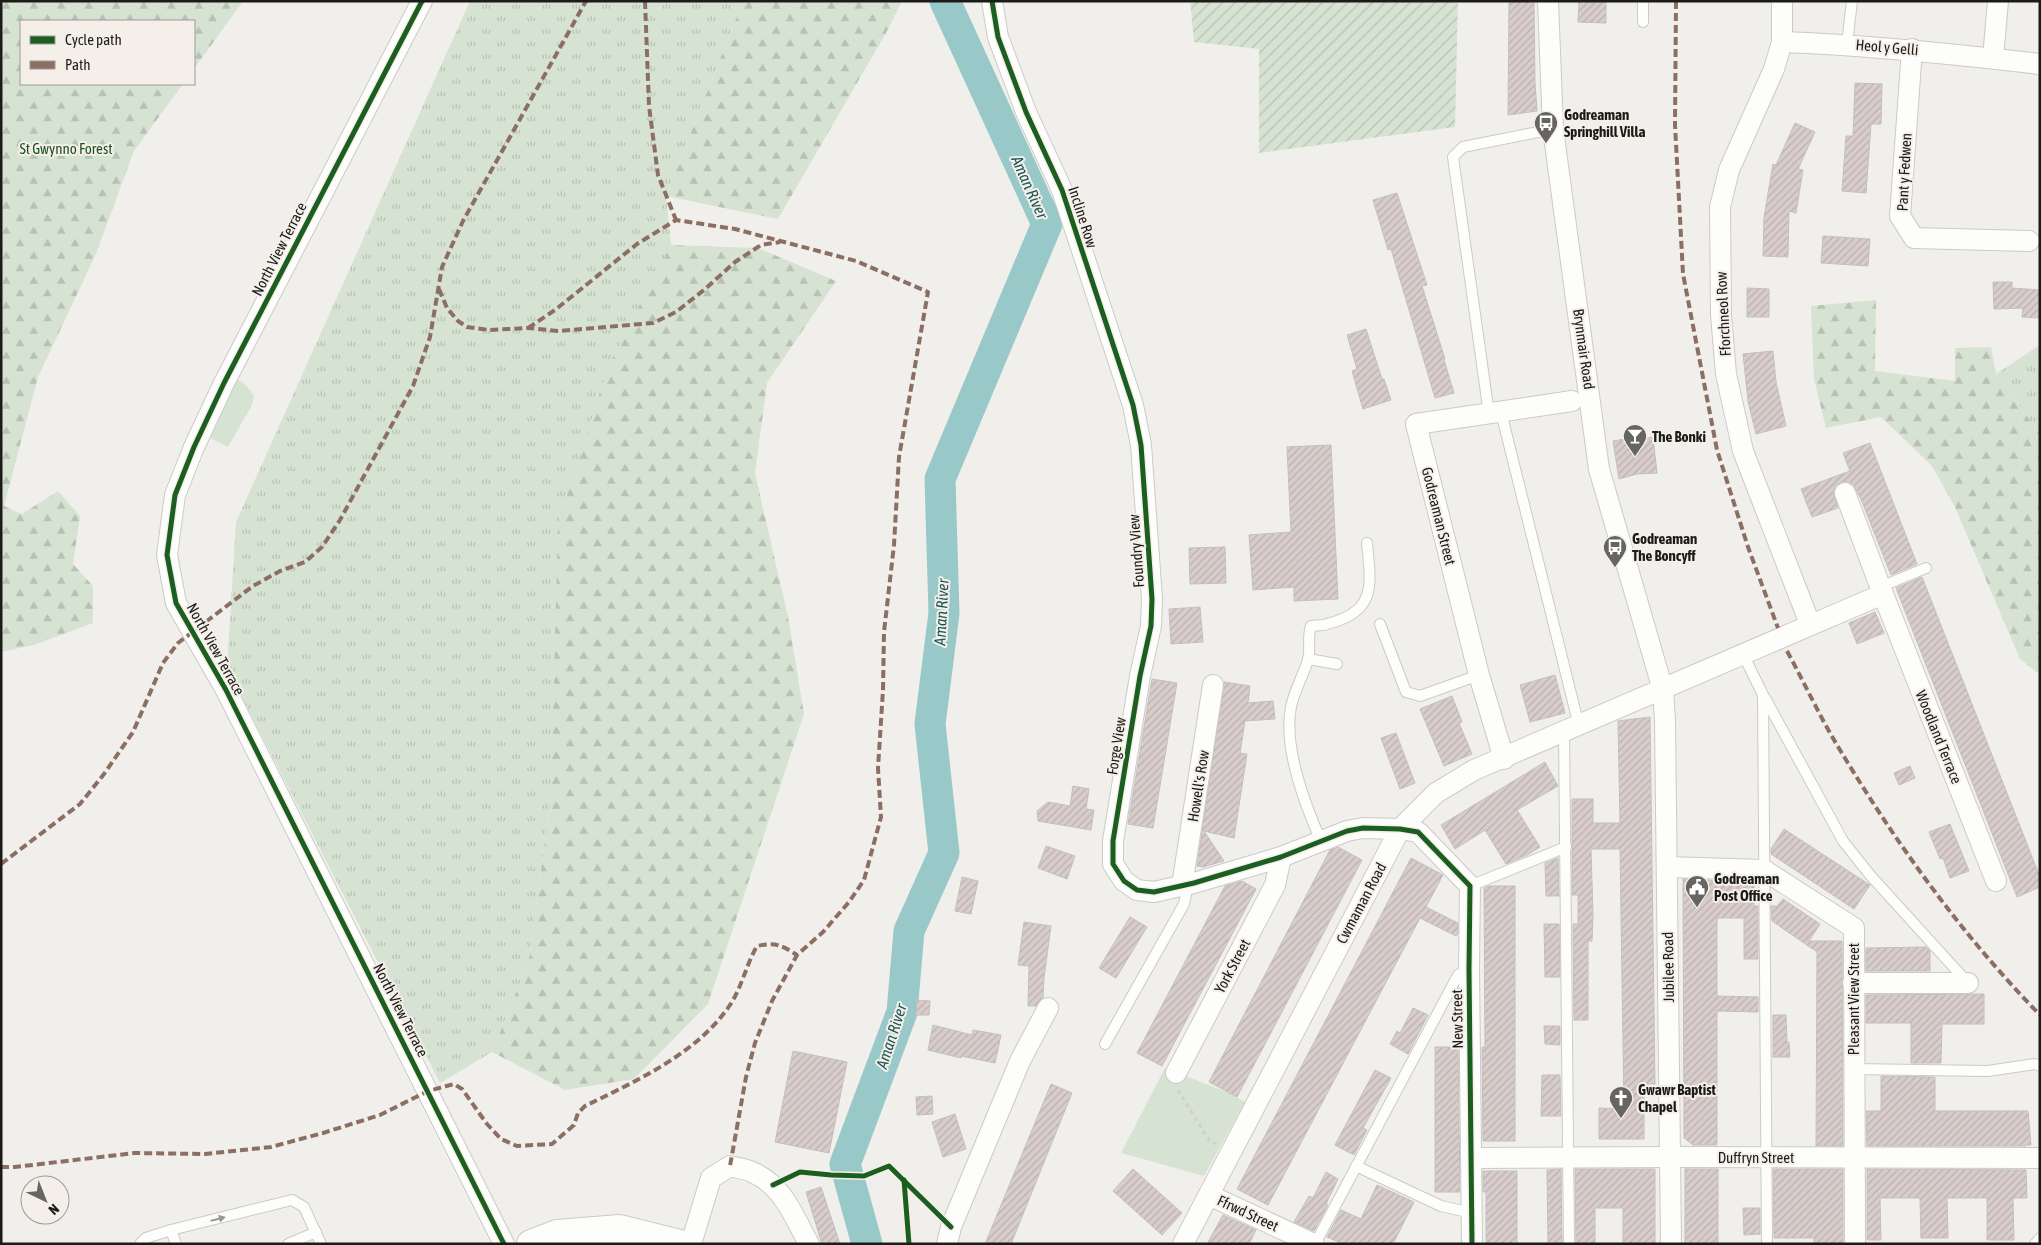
<svg xmlns="http://www.w3.org/2000/svg" width="2041" height="1245" font-family="'Asap Condensed',sans-serif">
<defs>
<pattern id="grass-tufts" width="24" height="20" patternUnits="userSpaceOnUse" patternTransform="scale(1.25)"><rect width="24" height="20" fill="#d6e3d3"/><path d="M3 7l-1-3M5 7V3M7 7l1-3M15 17l-1-3M17 17v-4M19 17l1-3" fill="none" stroke="#b7c2b5"/></pattern>
<pattern id="forest-firs" width="22" height="20" patternUnits="userSpaceOnUse" patternTransform="scale(1.25)"><rect width="22" height="20" fill="#d6e3d3"/><path d="M5 1l3.5 6h-7zM16 11l3.5 6h-7z" fill="#b7c2b5"/></pattern>
<pattern id="garden-furrows" width="10" height="10" patternUnits="userSpaceOnUse" patternTransform="scale(1.25)"><rect width="10" height="10" fill="#d6e3d3"/><path d="M-1 1l2-2M0 10L10 0M9 11l2-2" fill="none" stroke="#b7c2b5"/></pattern>
<pattern id="building-hatch" width="6" height="6" patternUnits="userSpaceOnUse" patternTransform="scale(1.25)"><rect width="6" height="6" fill="#d9cdcc"/><path d="M-1 1l2-2M0 6l6-6M5 7l2-2" fill="none" stroke="#baafaf"/></pattern>
</defs>
<rect width="100%" height="100%" fill="#f1efec"/>
<g fill="url(#grass-tufts)">
<polygon points="470,1 743,1 666,196 671,245 551,796 529,960 492,1052 440,1083 227,668 236,522"/>
<polygon points="2040,345 2040,434 1996,374"/>
</g>
<g fill="url(#forest-firs)">
<polygon points="1,1 243,1 194,69 194,21 21,21 21,84 183,84 134,151 95,256 38,377 4,506 22,514 58,491 80,516 73,564 93,586 93,623 34,645 1,652"/>
<polygon points="743,1 902,1 886,33 778,219 666,196"/>
<polygon points="671,245 758,248 836,281 767,383 755,473 788,617 804,714 708,1004 634,1079 565,1090 492,1052 529,960 551,796 558,524 608,367"/>
<polygon points="1876,300 1875,371 1955,381 1955,348 1991,347 1996,374 2040,434 2040,677 2038,673 2020,659 1954,505 1932,466 1881,417 1826,428 1814,379 1811,306"/>
</g>
<g fill="#d6e3d3">
<polygon points="236,378 245,384 254,396 252,405 228,447 208,437"/>
<polygon points="1165,1068 1229,1093 1245,1102 1204,1176 1121,1153"/>
</g>
<polygon fill="url(#garden-furrows)" points="1190,1 1458,1 1455,127 1259,153 1259,49 1194,42"/>
<g fill="none" stroke-linecap="round" stroke-linejoin="round">
<polyline stroke="#99c8c8" stroke-width="31" points="867,1244 845,1164 902,1012 909,931 944,853 930,724 944,613 940,479 1047,224 945,1"/>
</g>
<g fill="url(#building-hatch)" stroke="#c2c0be">
<polygon points="1509,1 1534,1 1535,83 1537,111 1508,115"/>
<polygon points="1579,1 1606,1 1606,23 1578,22"/>
<polygon points="1855,83 1882,84 1881,124 1871,124 1866,193 1842,191 1846,136 1853,136"/>
<polygon points="1795,123 1815,132 1798,169 1803,170 1796,213 1789,211 1788,257 1763,256 1764,217 1773,164 1776,165"/>
<polygon points="1397,193 1427,285 1422,286 1445,359 1444,360 1454,393 1435,398 1391,249 1388,250 1373,200"/>
<polygon points="1823,236 1870,239 1868,266 1821,263"/>
<polygon points="1993,282 2012,282 2012,288 2040,290 2040,318 2022,317 2023,308 1994,309"/>
<polygon points="1747,288 1769,289 1769,317 1747,317"/>
<polygon points="1366,329 1382,379 1384,379 1391,400 1363,409 1352,371 1357,369 1347,335"/>
<polygon points="1773,351 1776,382 1786,426 1756,434 1748,401 1743,354"/>
<polygon points="1637,437 1638,440 1653,437 1657,473 1637,474 1619,479 1613,441"/>
<polygon points="1870,443 1917,564 1891,575 1861,499 1853,484 1846,481 1836,485 1833,492 1838,508 1812,517 1801,489 1850,471 1843,453"/>
<polygon points="1331,445 1338,599 1294,601 1294,587 1253,590 1249,535 1291,532 1287,447"/>
<polygon points="1225,547 1226,583 1190,584 1189,548"/>
<polygon points="1922,577 2040,877 2040,887 2017,897 1896,588"/>
<polygon points="1200,607 1203,642 1171,644 1169,609"/>
<polygon points="1875,612 1884,633 1857,644 1849,623"/>
<polygon points="1555,675 1565,713 1530,722 1520,685"/>
<polygon points="1152,679 1177,683 1153,828 1128,824"/>
<polygon points="1224,682 1250,686 1248,703 1273,701 1275,719 1245,721 1240,753 1247,754 1234,838 1204,831 1224,861 1203,867 1197,866"/>
<polygon points="1452,696 1462,722 1459,723 1472,754 1444,766 1420,709"/>
<polygon points="1650,717 1655,1084 1644,1084 1644,1139 1599,1139 1599,1108 1624,1109 1620,849 1591,849 1593,915 1592,941 1588,941 1588,1020 1574,1020 1573,924 1578,924 1578,895 1572,895 1572,799 1593,799 1593,823 1620,823 1618,721"/>
<polygon points="1396,733 1415,783 1400,789 1381,738"/>
<polygon points="1545,762 1558,786 1517,810 1540,847 1527,855 1506,864 1485,830 1455,849 1441,825"/>
<polygon points="1910,766 1915,778 1899,785 1894,773"/>
<polygon points="1073,786 1089,789 1086,809 1094,810 1091,830 1038,821 1037,811 1048,802 1070,806"/>
<polygon points="1950,824 1969,871 1950,878 1943,858 1940,859 1929,832"/>
<polygon points="1784,829 1870,885 1854,909 1771,854 1771,849"/>
<polygon points="1046,846 1075,856 1067,879 1038,868"/>
<polygon points="1338,847 1362,860 1237,1097 1209,1082 1330,850"/>
<polygon points="1411,858 1443,875 1426,907 1458,923 1458,933 1456,936 1420,918 1268,1205 1237,1189"/>
<polygon points="1558,858 1559,896 1546,896 1545,863"/>
<polygon points="962,877 978,881 971,914 955,911"/>
<polygon points="1683,879 1754,882 1754,906 1758,906 1758,959 1744,959 1744,918 1717,918 1717,996 1758,997 1758,1012 1717,1011 1717,1145 1693,1145 1684,1138"/>
<polygon points="1242,881 1256,889 1162,1066 1137,1053 1225,886"/>
<polygon points="1488,886 1515,886 1515,1141 1483,1141 1482,1047 1485,1047 1484,888"/>
<polygon points="1783,899 1820,924 1809,941 1842,941 1843,1146 1816,1146 1817,952 1772,921 1771,906 1777,906"/>
<polygon points="1130,917 1147,927 1116,978 1099,968"/>
<polygon points="1024,922 1051,926 1044,978 1043,997 1036,1006 1028,1006 1029,966 1018,965"/>
<polygon points="1544,924 1559,924 1560,977 1545,977"/>
<polygon points="1926,947 1930,951 1930,971 1866,971 1866,948"/>
<polygon points="1984,994 1984,1024 1942,1024 1941,1063 1911,1063 1911,1023 1866,1023 1866,995"/>
<polygon points="917,1000 930,1001 929,1015 916,1015"/>
<polygon points="1413,1008 1428,1015 1408,1054 1390,1044 1397,1031 1400,1033"/>
<polygon points="1773,1015 1786,1015 1787,1042 1789,1042 1790,1057 1773,1057"/>
<polygon points="933,1025 972,1035 973,1030 1001,1035 995,1063 961,1056 961,1058 928,1050"/>
<polygon points="1544,1026 1560,1026 1560,1045 1545,1044"/>
<polygon points="1435,1047 1458,1047 1460,1192 1435,1192"/>
<polygon points="793,1051 847,1062 829,1153 775,1142"/>
<polygon points="1375,1070 1391,1078 1363,1128 1367,1130 1354,1155 1335,1145"/>
<polygon points="1542,1075 1560,1075 1561,1116 1541,1116"/>
<polygon points="1881,1076 1935,1077 1935,1111 2028,1111 2031,1145 2026,1145 2026,1146 1867,1146 1866,1111 1881,1111"/>
<polygon points="1051,1084 1072,1093 1011,1244 985,1244"/>
<polygon points="932,1096 933,1114 917,1115 916,1097"/>
<polygon points="955,1114 966,1149 943,1157 932,1122"/>
<polygon points="1133,1169 1182,1213 1162,1235 1113,1191"/>
<polygon points="1561,1169 1562,1244 1548,1244 1547,1170"/>
<polygon points="1575,1169 1655,1169 1655,1244 1623,1244 1623,1208 1595,1208 1595,1244 1576,1244"/>
<rect x="1685" y="1169" width="33" height="75"/>
<polygon points="1773,1169 1843,1169 1843,1244 1814,1244 1814,1238 1774,1238"/>
<polygon points="1867,1169 2026,1170 2027,1198 2013,1198 2014,1240 1987,1240 1987,1198 1947,1198 1948,1238 1921,1238 1920,1198 1880,1198 1881,1240 1867,1240"/>
<polygon points="1483,1171 1517,1171 1517,1244 1486,1244 1486,1192 1483,1192"/>
<polygon points="1326,1172 1338,1179 1326,1204 1328,1205 1314,1231 1294,1222 1309,1196 1313,1198"/>
<polygon points="1377,1185 1414,1202 1393,1244 1343,1244 1327,1237 1341,1210 1361,1219"/>
<polygon points="821,1187 840,1244 822,1244 806,1192"/>
<polygon points="1743,1208 1760,1208 1760,1234 1744,1235"/>
<polygon points="1223,1215 1256,1230 1249,1244 1207,1244"/>
</g>
<g fill="none" stroke-linecap="round" stroke-linejoin="round">
<g stroke="#cccac7" stroke-width="12">
<g id="service">
<polyline points="1643,1 1643,22"/>
<polyline points="1847,44 1852,1"/>
<polyline points="1501,412 1579,726"/>
<polyline points="1489,414 1453,157 1463,147 1553,129"/>
<polyline points="1880,587 1926,568"/>
<polyline points="1380,624 1406,692 1420,696 1479,675"/>
<polyline points="1743,654 1763,695 1767,1244"/>
<polyline points="1308,659 1337,664"/>
<polyline points="1765,698 1843,841 1870,875 1968,983"/>
<polyline points="1564,732 1569,1244"/>
<path d="M1321,841c-16,-36 -38,-95 -30,-134 3,-16 12,-31 17,-47 3,-11 -1,-24 3,-34 5,-1 11,0 16,-2 50,-12 44,-39 40,-81"/>
<polyline points="1470,886 1566,847"/>
<polyline points="1105,1044 1184,904 1186,895 1182,886"/>
<polyline points="1853,1069 1988,1071 2035,1064 2040,1066"/>
<polyline points="1356,1166 1441,1206 1472,1213"/>
<polyline points="171,1230 176,1244"/>
<polyline points="140,1244 146,1238 171,1230 292,1200 304,1207 321,1244"/>
<polyline points="288,1244 316,1232"/>
<polyline points="1315,1244 1458,975 1469,969"/>
<polyline points="2035,1244 2040,1238"/>
</g>
</g>
<g stroke="#cccac7" stroke-width="22">
<g id="minor">
<polyline points="422,1 224,383 194,447 175,495 167,555 176,603 226,690 504,1244"/>
<polyline points="992,1 998,37 1026,112 1062,190 1133,405 1141,445 1152,599 1151,626 1140,676 1113,841 1113,864 1124,881 1137,890 1154,892 1194,883 1281,857 1347,831 1363,828 1400,829 1418,832 1470,886 1469,969 1472,1244"/>
<polyline points="1548,1 1553,129 1599,469 1663,690 1665,720 1671,1244"/>
<polyline points="1782,1 1782,42 1774,69 1729,170 1720,207 1721,315 1726,374 1743,451 1810,624"/>
<path d="M1782,42c87,3 172,12 258,22"/>
<polyline points="1912,49 1900,216 1914,238 2029,241"/>
<polyline points="1993,58 1998,1"/>
<polyline points="1845,493 1883,594 1996,881"/>
<polyline points="1504,759 1479,675 1416,424 1572,401"/>
<polyline points="1667,867 1764,870 1854,928 1855,1244"/>
<polyline points="1182,886 1213,685"/>
<polyline points="1853,983 1968,983"/>
<polyline points="1176,1073 1275,885 1281,857"/>
<polyline points="1472,1158 1671,1157 2040,1158"/>
<polyline points="1209,1195 1314,1244"/>
<path d="M691,1244l20,-66 19,-12c7,2 16,3 22,6 31,13 42,45 57,72"/>
<polyline points="947,1244 951,1227 1020,1061 1048,1008"/>
<polyline points="1183,1244 1400,829 1436,793 1474,770 1883,594"/>
</g>
</g>
<g stroke="#cccac7" stroke-width="30">
<polyline id="secondary" points="531,1244 557,1234 620,1229 680,1244"/>
</g>
<polyline stroke="#d1cfce" stroke-width="3" stroke-dasharray="4 4" stroke-linecap="butt" points="1178,1090 1209,1140 1216,1144"/>
<use href="#service" stroke="#fdfdfc" stroke-width="10"/>
<use href="#minor" stroke="#fdfdfc" stroke-width="20"/>
<use href="#secondary" stroke="#fdfdfc" stroke-width="28"/>
<g stroke="#8d6e63" stroke-width="4" stroke-dasharray="8 4" stroke-linecap="butt">
<polyline points="645,1 649,106 658,175 676,220"/>
<polyline points="1676,1 1675,125 1683,274 1717,450 1748,547 1778,628"/>
<polyline points="439,289 447,308 458,321 467,327 489,330 528,328 558,331 653,323 676,312 704,290 735,262 761,245 780,242"/>
<polyline points="528,328 555,310 637,244 676,220 735,229 856,261 928,292 899,457 894,545 884,632 883,690 878,768 881,817 864,880 849,902 823,932 797,955 772,1001 755,1043 746,1077 730,1166"/>
<path d="M1787,651c17,31 32,64 50,94 58,97 124,189 203,270"/>
<polyline points="1,864 80,804 104,774 133,732 163,663 178,643 253,586 280,571 305,562 322,547 340,520 413,386 430,337 442,267 463,221 586,1"/>
<path d="M1,1167h14l120,-14 70,1 66,-7 52,-14 57,-18 48,-24 26,-7 8,5 25,35 14,15 16,7 35,-2 22,-19 4,-12 7,-7c51,-25 112,-52 145,-101 12,-18 16,-40 27,-59 19,-4 24,-1 40,9"/>
</g>
<g stroke="#f4f0e9" stroke-width="8">
<g id="cycleway">
<polyline points="422,1 224,383 194,447 175,495 167,555 176,603 226,690 504,1244"/>
<polyline points="992,1 998,37 1026,112 1062,190 1133,405 1141,445 1152,599 1151,626 1140,676 1113,841 1113,864 1124,881 1137,890 1154,892 1194,883 1281,857 1347,831 1363,828 1400,829 1418,832 1470,886 1469,969 1472,1244"/>
<polyline points="904,1180 909,1244"/>
<polyline points="773,1185 800,1172 831,1175 864,1176 889,1166 951,1227"/>
</g>
</g>
<use href="#cycleway" stroke="#1b5e20" stroke-width="5"/>
</g>
<defs><path id="oneway-solid" d="M-6-.8H1V-3.2L6.5 0L1 3.2V.8H-6Z" transform="scale(1.25)"/></defs>
<use fill="#989796" href="#oneway-solid" transform="translate(218 1219) rotate(-14)"/>
<defs>
<g id="bus-pin" transform="scale(1.25)"><path d="M0 17L-7.5 6A9.5 9.5 0 1 1 7.5 6Z" fill="#676563" stroke="#f4f0e9"/><path d="M-5-6H5V4H4V6H2V4H-2V6H-4V4H-5ZM-3.5-4V0h7V-4ZM-3.5 1.2v1.5H-2V1.2ZM2 1.2v1.5H3.5V1.2Z" fill="#fff"/></g>
<g id="bar-pin" transform="scale(1.25)"><path d="M0 17L-7.5 6A9.5 9.5 0 1 1 7.5 6Z" fill="#676563" stroke="#f4f0e9"/><path d="M-6-5H6L.8 .8V4.5H3.5V6h-7V4.5H-.8V.8Z" fill="#fff"/></g>
<g id="civic-pin" transform="scale(1.25)"><path d="M0 17L-7.5 6A9.5 9.5 0 1 1 7.5 6Z" fill="#676563" stroke="#f4f0e9"/><path d="M-.6-6.5H3V-4.5H.6V-3L4-1V1h2V6H-6V1h2V-1L-.6-3ZM-1.2 2.5V6h2.4V2.5Z" fill="#fff"/></g>
<g id="church-pin" transform="scale(1.25)"><path d="M0 17L-7.5 6A9.5 9.5 0 1 1 7.5 6Z" fill="#676563" stroke="#f4f0e9"/><path d="M-1.2-6h2.4v3.5h3.3v2.4h-3.3V6h-2.4V-.1h-3.3v-2.4h3.3Z" fill="#fff"/></g>
</defs>
<g fill-rule="evenodd">
<use href="#bus-pin" x="1546" y="123"/>
<use href="#bar-pin" x="1635" y="436"/>
<use href="#bus-pin" x="1615" y="547"/>
<use href="#civic-pin" x="1697" y="887"/>
<use href="#church-pin" x="1621" y="1098"/>
</g>
<g text-anchor="middle" dominant-baseline="central" stroke-width="4" stroke-linejoin="round" paint-order="stroke">
<g font-size="15" fill="#1d1b19" stroke="#f4f0e9">
<text transform="translate(1887 47) rotate(5)">Heol y Gelli</text>
<text transform="translate(1904 172) rotate(-87)">Pant y Fedwen</text>
<text transform="translate(1083 217) rotate(72)">Incline Row</text>
<text transform="translate(279 249) rotate(-63)">North View Terrace</text>
<text transform="translate(1723 314) rotate(-93)">Fforchneol Row</text>
<text transform="translate(1584 349) rotate(82)">Brynmair Road</text>
<text transform="translate(1439 516) rotate(76)">Godreaman Street</text>
<text transform="translate(1136 551) rotate(-94)">Foundry View</text>
<text transform="translate(216 649) rotate(61)">North View Terrace</text>
<text transform="translate(1939 737) rotate(68)">Woodland Terrace</text>
<text transform="translate(1116 746) rotate(-81)">Forge View</text>
<text transform="translate(1198 786) rotate(-81)">Howell's Row</text>
<text transform="translate(1361 903) rotate(-62)">Cwmaman Road</text>
<text transform="translate(1232 966) rotate(-62)">York Street</text>
<text transform="translate(1668 967) rotate(-91)">Jubilee Road</text>
<text transform="translate(1853 999) rotate(-90)">Pleasant View Street</text>
<text transform="translate(401 1010) rotate(63)">North View Terrace</text>
<text transform="translate(1457 1019) rotate(-91)">New Street</text>
<text x="1756" y="1157">Duffryn Street</text>
<text transform="translate(1248 1213) rotate(25)">Ffrwd Street</text>
</g>
<g font-size="15" font-weight="bold" fill="#1d1b19" stroke="#f4f0e9" text-anchor="start">
<text x="1564" y="114">Godreaman<tspan x="1564" dy="17">Springhill Villa</tspan></text>
<text x="1652" y="436">The Bonki</text>
<text x="1632" y="538">Godreaman<tspan x="1632" dy="17">The Boncyff</tspan></text>
<text x="1714" y="878">Godreaman<tspan x="1714" dy="17">Post Office</tspan></text>
<text x="1638" y="1089">Gwawr Baptist<tspan x="1638" dy="17">Chapel</tspan></text>
</g>
<g font-size="15" fill="#1a521f" stroke="#f4f0e9">
<text x="66" y="148">St Gwynno Forest</text>
</g>
<g font-size="16" font-style="italic" fill="#1b5656" stroke="#f4f0e9">
<text transform="translate(1030 187) rotate(66)">Aman River</text>
<text transform="translate(941 612) rotate(-87)">Aman River</text>
<text transform="translate(891 1036) rotate(-72)">Aman River</text>
</g>
</g>
<rect width="2041" height="1245" fill="none" stroke="#1d1b19" stroke-width="5"/>
<rect x="20" y="20" width="175" height="65" fill="#f4f0e9" stroke="#9e9b96"/>
<rect x="30" y="36" width="25" height="8" fill="#1b5e20" stroke="#9e9b96"/>
<text x="65" y="45" font-size="15" fill="#1d1b19">Cycle path</text>
<rect x="30" y="61" width="25" height="8" fill="#8d6e63" stroke="#9e9b96"/>
<text x="65" y="70" font-size="15" fill="#1d1b19">Path</text>
<g transform="translate(45 1200) rotate(137)"><circle r="24" fill="#f4f0e9" stroke="#9e9b96"/>
<path d="M0-4L9 19L0 12L-9 19Z" fill="#676563"/>
<text y="-8" font-size="14" font-weight="bold" text-anchor="middle" fill="#1d1b19">N</text>
</g>
</svg>
